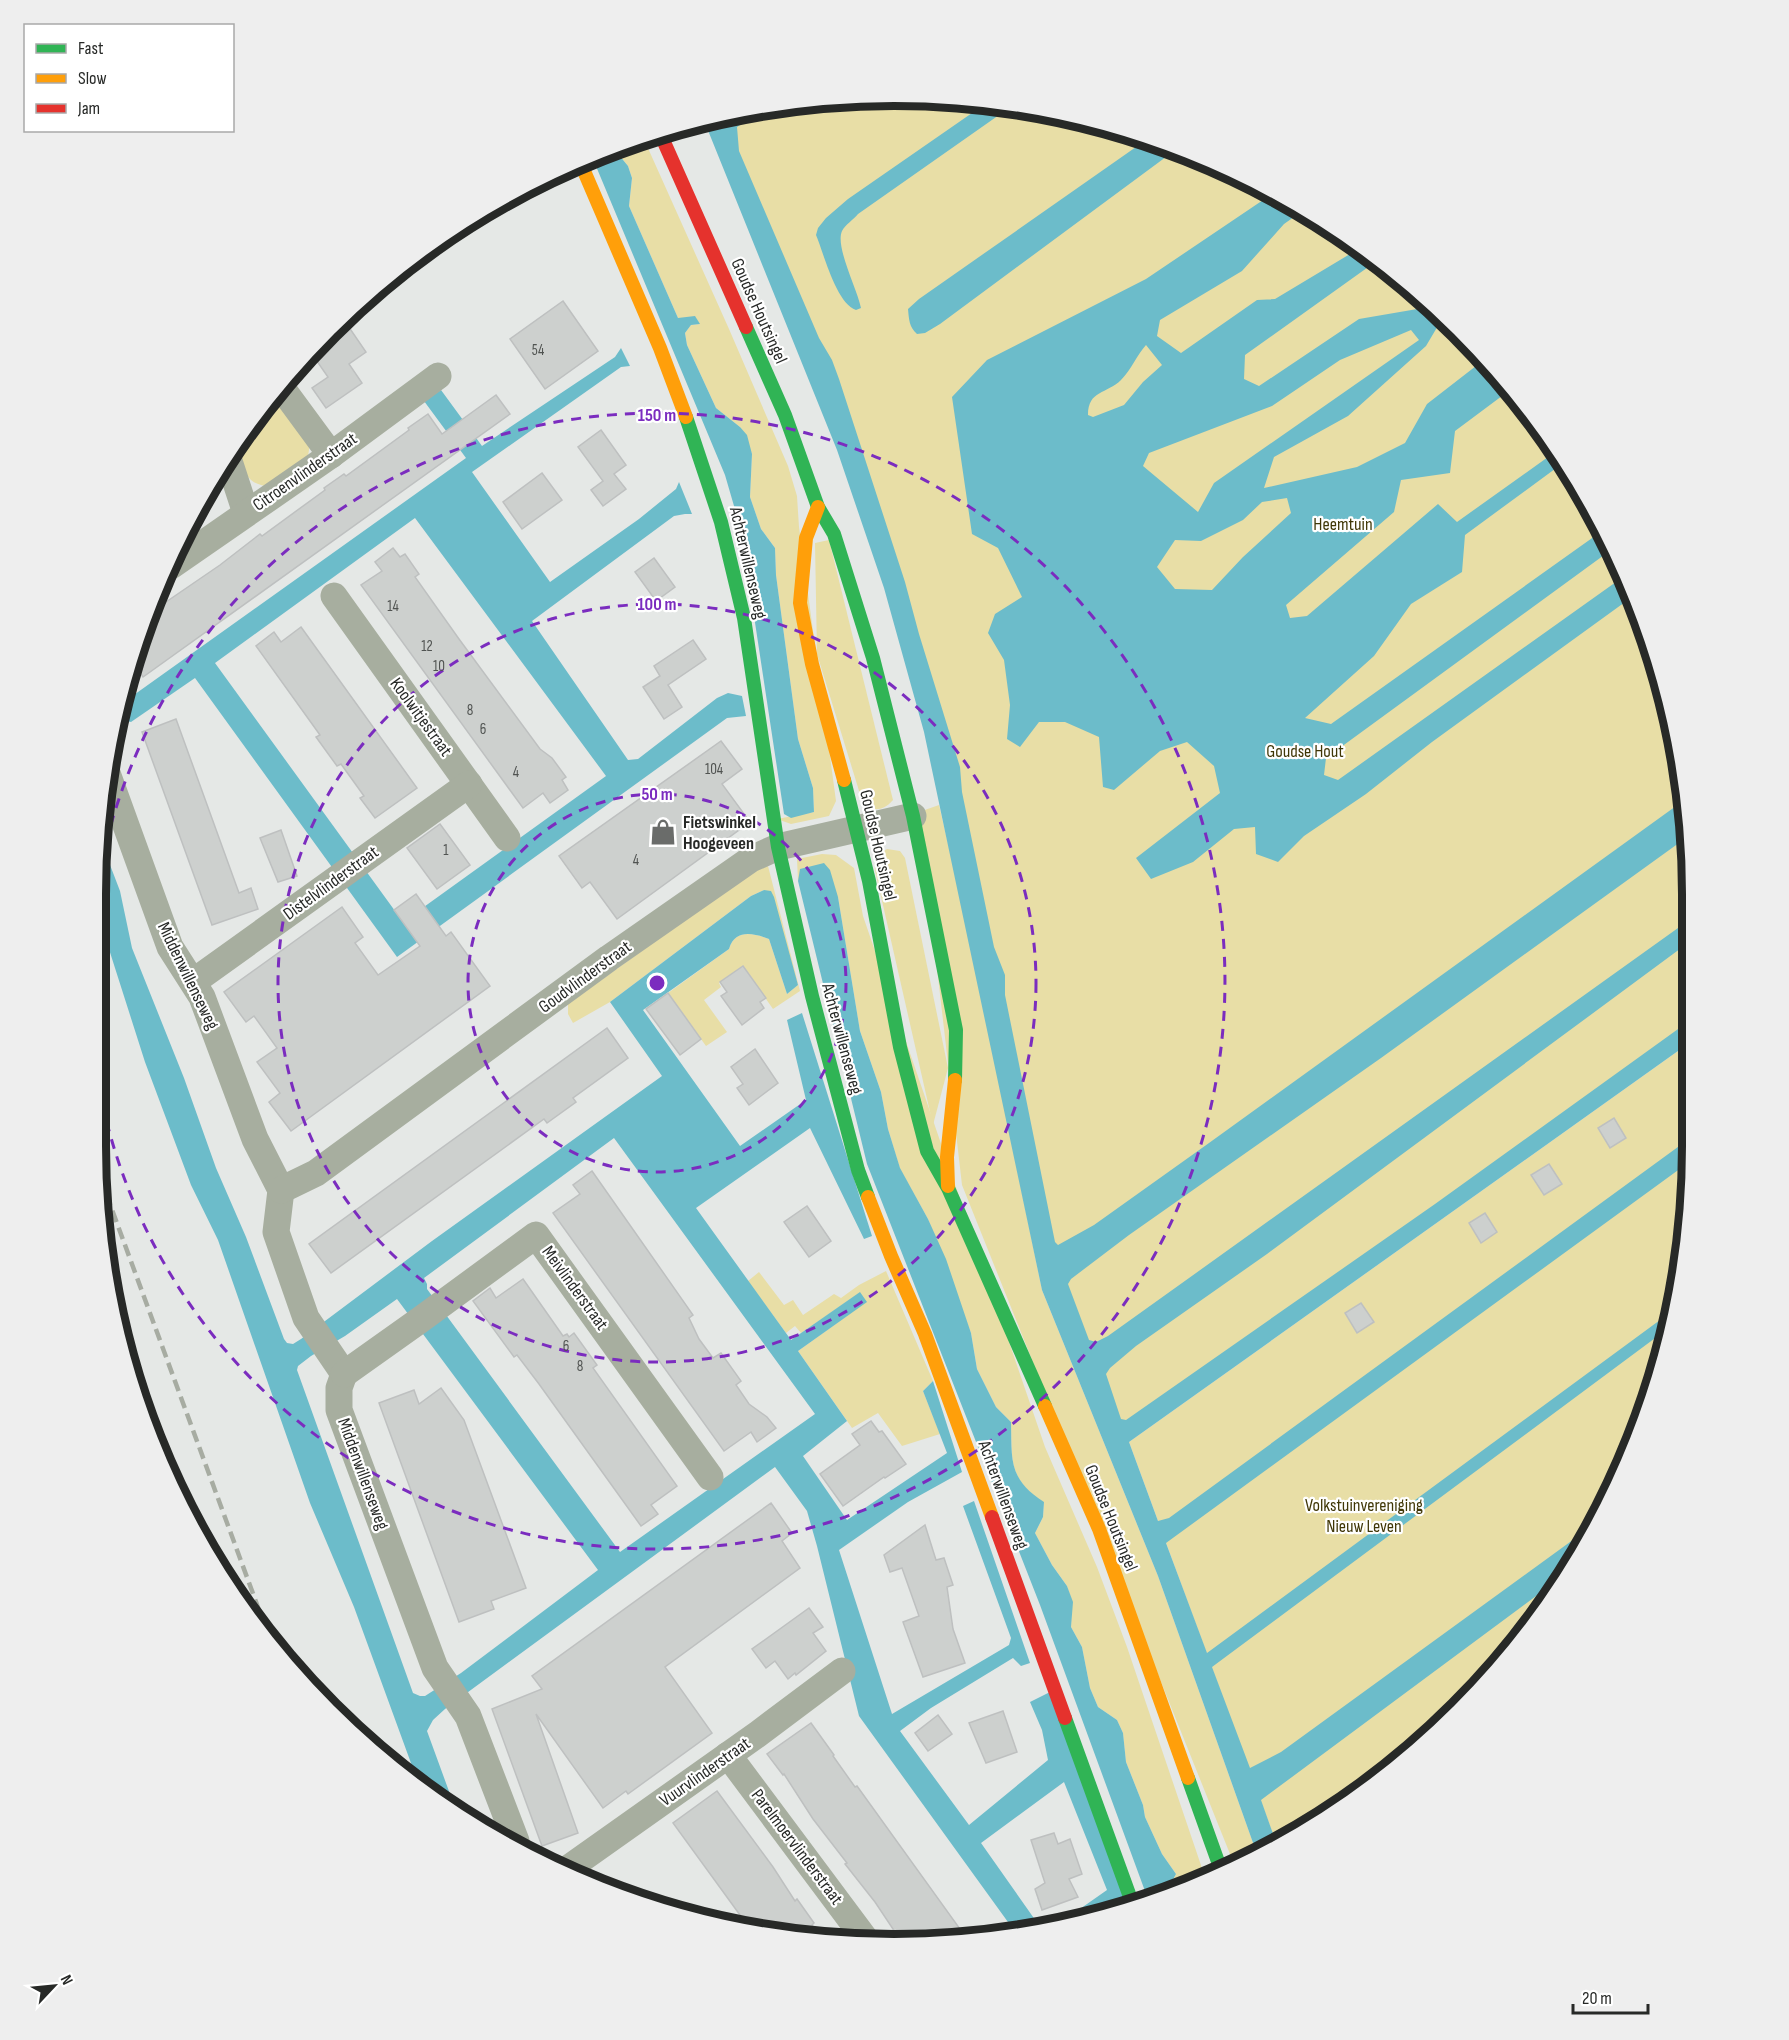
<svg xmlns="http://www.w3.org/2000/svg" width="1789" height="2040" font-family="'Sofia Sans Condensed',sans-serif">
<rect width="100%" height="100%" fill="#e5e8e6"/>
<g fill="#e8dea6">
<polygon points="947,98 1101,123 1248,179 1381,261 1495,368 1586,496 1651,638 1691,842 1692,1032 1116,1441 1021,1154 909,624 713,121 791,103"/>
<polygon points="643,137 729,329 788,466 797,496 799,527 836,801 829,816 791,824 777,819 814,812 813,788 798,739 776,575 775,548 761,529 750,497 752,454 740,427 716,408 687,345 685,333 691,325 700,324 678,318 629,206 632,178 628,166 614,149"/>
<path d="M274,394l36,50 -2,12 -35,31c-30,-2 -28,-17 -37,-41l25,-38z"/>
<path d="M829,540l64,260c-9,10 -16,11 -29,7l-47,-153 -2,-111z"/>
<polygon points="939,805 965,916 1042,1290 1158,1576 1257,1854 1234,1864 962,1185 919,812"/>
<polygon points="887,849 900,851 905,858 948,1068 933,1125 875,870 878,855"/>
<path d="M822,854l14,1 18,13 9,48 182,531 52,120 30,80 78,230 -36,16v-6l7,-13 -14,-20 -17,-37 -2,-12 -17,-43 -3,-29 -6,-13 -19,-13 -8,-19 -8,-41 -11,-20 1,-25 -5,-16 -15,-21 -17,-32 8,-16 1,-14c-36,-24 -32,-43 -33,-81l-15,-15 -19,-38 -6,-36 -43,-114 -28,-50 -12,-40 -7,-37 -21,-61 -22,-134 -40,-16 -1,-22z"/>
<path d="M768,866l32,125 -27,18 -30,-43 -24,17 2,4 -17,13 23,32 -21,14 -38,-53 61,-44c6,-20 24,-16 40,-10l18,55 11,-9 -34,-95 -13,6 -141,106 -37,21 -5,-9v-10l183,-132z"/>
<polygon points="1692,1041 1693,1146 1678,1302 1632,1451 1558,1589 1421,1746 1293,1837 1277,1845 1129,1442"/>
<polygon points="886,1271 933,1381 923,1391 940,1434 902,1446 878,1413 852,1428 798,1351 866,1302 860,1293 801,1333 795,1326 786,1333 748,1281 759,1272 784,1305 793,1300 803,1315 834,1294 841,1298 859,1285"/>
</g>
<g fill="#6cbcca" fill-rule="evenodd">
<path d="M985,104l24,4 -151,106c-4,5 -13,11 -16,17 -7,16 15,57 19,77l-5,2c-20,-7 -32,-56 -40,-75l2,-7 8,-10 22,-19z"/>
<polygon points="766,108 737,127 739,151 819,338 832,360 839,379 905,582 919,634 960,767 962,792 994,947 1005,975 1005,995 1055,1242 1058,1245 1094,1225 1209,1143 1683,801 1690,835 1381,1058 1129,1235 1071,1279 1068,1284 1089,1340 1096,1342 1108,1336 1692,918 1692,940 1267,1254 1136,1346 1110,1368 1106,1374 1121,1419 1126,1420 1435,1204 1692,1019 1692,1041 1129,1442 1158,1521 1169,1518 1693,1136 1692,1160 1166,1543 1207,1653 1675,1309 1670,1327 1212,1667 1250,1768 1281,1752 1592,1526 1567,1573 1261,1800 1277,1845 1257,1854 1158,1576 1042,1290 924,732 884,588 837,450 705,123"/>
<path d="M1146,140l28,11 -234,173 -15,9 -8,1c-8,-7 -8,-15 -9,-25l11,-10z"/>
<polygon points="614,149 628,166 632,178 629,206 678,318 695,316 700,324 691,325 685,333 687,345 716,408 740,427 747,435 752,454 750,497 761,529 775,548 776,575 798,739 813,788 814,812 791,818 784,814 741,530 725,475 593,159"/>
<path d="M1272,194l29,18 -17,12 -42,47 -82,49 -3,16 24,17 76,-53 18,-1 85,-51 18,12 -133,95 -1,24 15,7 100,-67 70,-12 13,12 -16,27 -78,70 -74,41 -10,31 93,-21 48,-24 22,-39 58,-45 10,9 15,22 -55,41 -5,42 -49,7 -7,32 -108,93 4,13 17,-2 131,-112 19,18 98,-70 8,11 -98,72 -3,37 -51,32 -37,52 -69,62 26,6 271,-193 9,19 -285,208 -2,17 14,5 285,-203 9,20 -200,145 -66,52 -62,42 -26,26 -22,-8 -1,-27 -21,2 -41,33 -42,17 -15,-21 84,-65 -6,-27 -27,-24 -27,9 -46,39 -11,-3 -4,-50 -34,-15h-26l-19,25 -13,-8 3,-34 -6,-45 -16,-27 7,-19 27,-17 -24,-49 -26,-14 -20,-137 35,-37 159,-81zM1411,330l8,10 -205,143 -16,29 -55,-46 6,-13 123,-47 68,-46zM1146,345l16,20 -19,17 -19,23 -31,12 -5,-2c0,-25 19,-21 33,-35 10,-10 16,-25 25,-35zM1287,498l4,15 -48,44 -31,33 -37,-1 -18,-22 18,-27 26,1 42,-21 19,-18z"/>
<path d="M621,348l9,18 -9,1 -149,105 78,110 89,-63 37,-30 3,-7 13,32h-7l-11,2 -142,105 96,139 10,-1 79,-61 11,-5 14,3 4,20 -19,2 -330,239 -202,-279 -64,44 -12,-3 5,-17 342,-244 -42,-57 17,-11 41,56 133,-89zM415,518l191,258 -203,146 -188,-259z"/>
<path d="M102,844l18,47 12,57 52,130 32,90 30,69 38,102 3,4 6,1 8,-5 131,-98 230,-165 -52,-74 141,-106 13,-6 7,1 3,6 24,88 -11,9 -18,-55c-16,-6 -34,-10 -40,10l-86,61 97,136 66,-46 -19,-80 15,-7 70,223 -8,3 -54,-111 -114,80 95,132 69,-48 7,10 -69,49 49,70 -44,35 44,64 100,-67 -24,-62 10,-10 29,91 -54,30 -69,48 53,164 117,-69 2,-7 -48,-132 11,-5 56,162 -9,3 -8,-8 -82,50 -31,23 69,94 79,-65 -6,-30 -12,-28 20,-10 79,214 -62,12 40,-28 -43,-108 -83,61 57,81 -25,5 -154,-213 -42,-170 -10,-35 -32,-44 -330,242 -12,11 -6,11 27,74 -35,-20 -65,-178 -44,-104 -92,-263 -27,-55 -46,-123 -45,-141zM614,1138l201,276 -195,138 -193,-263v-5l-3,-6zM397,1299l201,271 -137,103 -36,23h-5l-7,-3 -116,-323 1,-4 13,-10 34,-20z"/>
<path d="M824,863l6,7 8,27 22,134 21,61 7,37 12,39 28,51 18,40 25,74 6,36 19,38 15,15c1,38 -3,57 33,80l-1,15 -8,16 17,32 15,21 6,16 -2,25 11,20 8,41 8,19 19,13 6,13 3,29 17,43 2,12 17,37 14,20 -7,13v6l-18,9h-2l-109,-297 -173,-441 -69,-283 2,-12z"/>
</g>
<g fill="#cdd0ce" stroke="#bec0c0" stroke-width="1.5">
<polygon points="563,301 598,351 545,389 510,339"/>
<polygon points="344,320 366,352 349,364 362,383 326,408 312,388 328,377 312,354"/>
<polygon points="496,395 510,414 143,677 133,663 138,638 150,613 220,565 260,534 262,536 325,490 324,488 344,474 346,476 409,430 408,428 428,414 442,434"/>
<polygon points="601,430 626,465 614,474 626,489 603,506 591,490 603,481 578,447"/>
<polygon points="542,473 562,500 522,529 503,502"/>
<polygon points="393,548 400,557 405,554 419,574 415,577 459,639 540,749 552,758 566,777 562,780 568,790 550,803 543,793 523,808 361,585 382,571 375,562"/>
<polygon points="654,558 675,587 656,601 635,572"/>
<polygon points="301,627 417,788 375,818 360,798 364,796 341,764 337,766 316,737 320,735 256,646 274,632 281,642"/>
<polygon points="693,640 706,659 668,685 682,707 664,719 643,687 660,676 654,666"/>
<polygon points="176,719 239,893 251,888 258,909 212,925 142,732"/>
<polygon points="721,741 742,769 722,784 750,822 617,919 590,882 582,888 559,856"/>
<polygon points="440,824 470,865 437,889 407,848"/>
<polygon points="281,830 297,876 278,882 260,838"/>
<polygon points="416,894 446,936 451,932 490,986 291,1131 269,1102 280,1093 257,1062 277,1048 254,1016 246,1022 224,992 342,907 363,937 355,943 378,975 420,946 394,910"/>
<polygon points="743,966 766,998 760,1002 764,1008 742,1025 721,996 727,992 720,982"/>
<polygon points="668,993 701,1039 680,1055 646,1009"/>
<polygon points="607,1028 628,1058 573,1098 576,1102 547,1123 544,1119 331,1273 309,1244"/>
<polygon points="755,1049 778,1083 749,1105 737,1088 743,1084 731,1067"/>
<polygon points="1614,1118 1626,1138 1610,1148 1598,1128"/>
<polygon points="1549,1164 1562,1184 1544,1195 1531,1175"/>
<polygon points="592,1171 693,1315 689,1318 699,1339 713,1358 721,1353 741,1381 736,1385 749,1404 767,1417 776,1428 757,1442 751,1432 724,1451 553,1213 580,1194 573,1185"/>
<polygon points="807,1206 831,1241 809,1257 784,1222"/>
<polygon points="1485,1213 1497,1232 1481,1243 1469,1223"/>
<polygon points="523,1279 563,1336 567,1334 569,1337 574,1333 597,1365 593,1368 677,1486 651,1505 658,1514 641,1526 539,1384 517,1355 514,1357 473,1301 490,1288 496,1298"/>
<polygon points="1361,1303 1374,1322 1357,1333 1345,1313"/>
<polygon points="441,1388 464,1420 526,1588 491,1601 494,1609 459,1622 379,1403 414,1390 419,1404"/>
<polygon points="871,1421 879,1432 882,1431 906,1464 885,1478 884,1477 843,1506 820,1474 860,1445 852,1434"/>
<polygon points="771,1503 792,1533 782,1541 800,1568 665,1667 712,1733 628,1794 626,1791 603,1808 536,1714 578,1833 542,1846 492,1709 542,1689 532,1676"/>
<polygon points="925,1525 936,1560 944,1558 953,1585 947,1587 953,1629 965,1663 923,1677 903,1622 919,1616 902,1568 890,1572 884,1555"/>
<polygon points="809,1608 823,1627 813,1633 826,1651 796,1675 795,1673 788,1679 775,1661 766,1668 752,1649"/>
<polygon points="1003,1711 1017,1752 986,1763 969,1723"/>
<polygon points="938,1715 952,1734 928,1751 915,1733"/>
<polygon points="811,1723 834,1755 833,1756 855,1787 857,1786 960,1929 942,1942 901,1941 875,1902 845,1864 847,1863 813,1819 784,1774 783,1775 767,1754"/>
<polygon points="717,1791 773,1867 795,1901 797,1899 814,1923 812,1925 822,1938 790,1937 748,1926 673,1823"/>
<polygon points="1054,1833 1058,1844 1070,1839 1082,1874 1069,1879 1078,1897 1042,1910 1035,1889 1045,1883 1031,1840"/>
</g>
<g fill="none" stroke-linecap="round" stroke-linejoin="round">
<g stroke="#a7ae9f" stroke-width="27">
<polyline points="281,387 331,455"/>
<polyline points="228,458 246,513"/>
<polyline points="171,566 331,455 438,376"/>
<polyline points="334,596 507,838"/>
<polyline points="107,773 170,947 202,997 255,1139 281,1190 276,1232 306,1318 344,1374 339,1388 339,1410 435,1668 468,1716 516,1841"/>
<polyline points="193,982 469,784"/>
<polyline points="281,1190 316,1173 609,958 751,859 778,847 913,816"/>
<polyline points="344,1374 420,1320 536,1235 710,1477"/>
<polyline points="728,1755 866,1940"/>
<polyline points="566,1870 758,1734 842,1671"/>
</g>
<g stroke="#30b455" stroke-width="14">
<polyline points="746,327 785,415 818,507 834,534 873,658 913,816 956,1030 955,1080"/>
<polyline points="686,417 721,522 744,618 778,847 812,996 858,1170 868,1197"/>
<polyline points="844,780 869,881 900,1047 927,1151 948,1188 1045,1406"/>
<polyline points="1065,1718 1133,1905"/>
<polyline points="1188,1778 1221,1870"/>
</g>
<g stroke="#ff9f0a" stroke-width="14">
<polyline points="581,164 660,348 686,417"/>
<polyline points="818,507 806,538 800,603 812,664 844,780"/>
<polyline points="948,1186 947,1157 955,1080"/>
<polyline points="868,1197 891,1256 925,1334 992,1517"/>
<polyline points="1045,1406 1099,1529 1188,1778"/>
</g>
<g stroke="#e5322d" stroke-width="14">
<polyline points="660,133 746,327"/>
<polyline points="992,1517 1065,1718"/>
</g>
<polyline stroke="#a7aca2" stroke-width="4.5" stroke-dasharray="12 6" stroke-linecap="butt" points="100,1177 266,1629"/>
</g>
<g fill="none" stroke="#7b2cbf" stroke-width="3" stroke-dasharray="10 8">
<circle cx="657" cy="983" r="189"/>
<circle cx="657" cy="983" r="379"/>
<path d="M102 860A568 568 0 1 1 98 1082"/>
</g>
<defs>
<g id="shop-bare" transform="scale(2.07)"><path d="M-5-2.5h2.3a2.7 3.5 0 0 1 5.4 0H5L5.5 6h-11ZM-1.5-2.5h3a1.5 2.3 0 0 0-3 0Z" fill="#6a6c6a" stroke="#fff" stroke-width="2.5" paint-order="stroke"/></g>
</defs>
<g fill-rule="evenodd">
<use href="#shop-bare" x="663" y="832"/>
</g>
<g text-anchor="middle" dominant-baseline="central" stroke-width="4.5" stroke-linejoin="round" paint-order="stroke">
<g font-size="15" fill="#505351">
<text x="538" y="350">54</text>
<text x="393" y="606">14</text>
<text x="427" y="646">12</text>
<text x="439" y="666">10</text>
<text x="470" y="710">8</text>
<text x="483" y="729">6</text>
<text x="714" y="769">104</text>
<text x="516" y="772">4</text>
<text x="446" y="850">1</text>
<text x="636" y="860">4</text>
<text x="566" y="1346">6</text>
<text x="580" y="1366">8</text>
</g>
<g font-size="18" fill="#272927" stroke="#fff">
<text transform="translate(759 311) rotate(66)">Goudse Houtsingel</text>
<text transform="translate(305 472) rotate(-35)">Citroenvlinderstraat</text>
<text transform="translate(748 563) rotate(77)">Achterwillenseweg</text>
<text transform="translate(421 717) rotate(54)">Koolwitjestraat</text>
<text transform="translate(878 845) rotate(77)">Goudse Houtsingel</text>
<text transform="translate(331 883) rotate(-36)">Distelvlinderstraat</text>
<text transform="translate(188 976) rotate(64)">Middenwillenseweg</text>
<text transform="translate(585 977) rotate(-36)">Goudvlinderstraat</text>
<text transform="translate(842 1039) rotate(75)">Achterwillenseweg</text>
<text transform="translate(575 1288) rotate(54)">Meivlinderstraat</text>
<text transform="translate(363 1474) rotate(70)">Middenwillenseweg</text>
<text transform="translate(1003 1495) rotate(70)">Achterwillenseweg</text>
<text transform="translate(1111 1518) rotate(68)">Goudse Houtsingel</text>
<text transform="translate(705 1772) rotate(-35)">Vuurvlinderstraat</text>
<text transform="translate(797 1847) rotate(53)">Parelmoervlinderstraat</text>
</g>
<g font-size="18" fill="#403707" stroke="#fff">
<text x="1343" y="524">Heemtuin</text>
<text x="1305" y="751">Goudse Hout</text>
<text x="1364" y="1505">Volkstuinvereniging<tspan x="1364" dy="21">Nieuw Leven</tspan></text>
</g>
<g font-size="18" font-weight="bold" fill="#272927" stroke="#fff" text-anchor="start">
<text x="683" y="822">Fietswinkel<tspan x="683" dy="21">Hoogeveen</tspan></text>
</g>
</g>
<path d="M0 0H1789V2040H0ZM894 106H894A788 788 0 0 1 1682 894V1146A788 788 0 0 1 894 1934H894A788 788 0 0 1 106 1146V894A788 788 0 0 1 894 106Z" fill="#eee" fill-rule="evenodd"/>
<path fill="none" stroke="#272927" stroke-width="8" d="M894 106H894A788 788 0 0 1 1682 894V1146A788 788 0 0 1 894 1934H894A788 788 0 0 1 106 1146V894A788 788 0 0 1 894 106Z"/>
<circle cx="657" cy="983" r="9" fill="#7b2cbf" stroke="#fff" stroke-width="3"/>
<g font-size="18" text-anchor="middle" font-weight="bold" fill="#7b2cbf" stroke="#fff" stroke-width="4.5" stroke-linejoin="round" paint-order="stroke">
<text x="657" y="421">150 m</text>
<text x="657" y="610">100 m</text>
<text x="657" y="800">50 m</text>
</g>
<rect x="24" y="24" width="210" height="108" fill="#ffffff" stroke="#a9a9a9" stroke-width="1.5"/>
<rect x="36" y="44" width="30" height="9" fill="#30b455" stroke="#a9a9a9" stroke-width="1.5"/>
<text x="78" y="54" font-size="18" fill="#272927">Fast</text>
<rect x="36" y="74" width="30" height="9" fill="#ff9f0a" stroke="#a9a9a9" stroke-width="1.5"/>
<text x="78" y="84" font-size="18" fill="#272927">Slow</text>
<rect x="36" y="104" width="30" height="9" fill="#e5322d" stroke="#a9a9a9" stroke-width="1.5"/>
<text x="78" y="114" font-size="18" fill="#272927">Jam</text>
<g transform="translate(54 1986) rotate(64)" stroke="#ffffff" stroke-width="4.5" paint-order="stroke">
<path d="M0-4.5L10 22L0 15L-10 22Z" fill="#272927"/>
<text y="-9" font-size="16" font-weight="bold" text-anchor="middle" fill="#272927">N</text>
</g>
<path d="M1573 2004v9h75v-9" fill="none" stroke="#272927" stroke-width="3"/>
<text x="1582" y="2004" font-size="18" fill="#272927" stroke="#ffffff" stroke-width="4.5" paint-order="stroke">20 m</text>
</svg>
